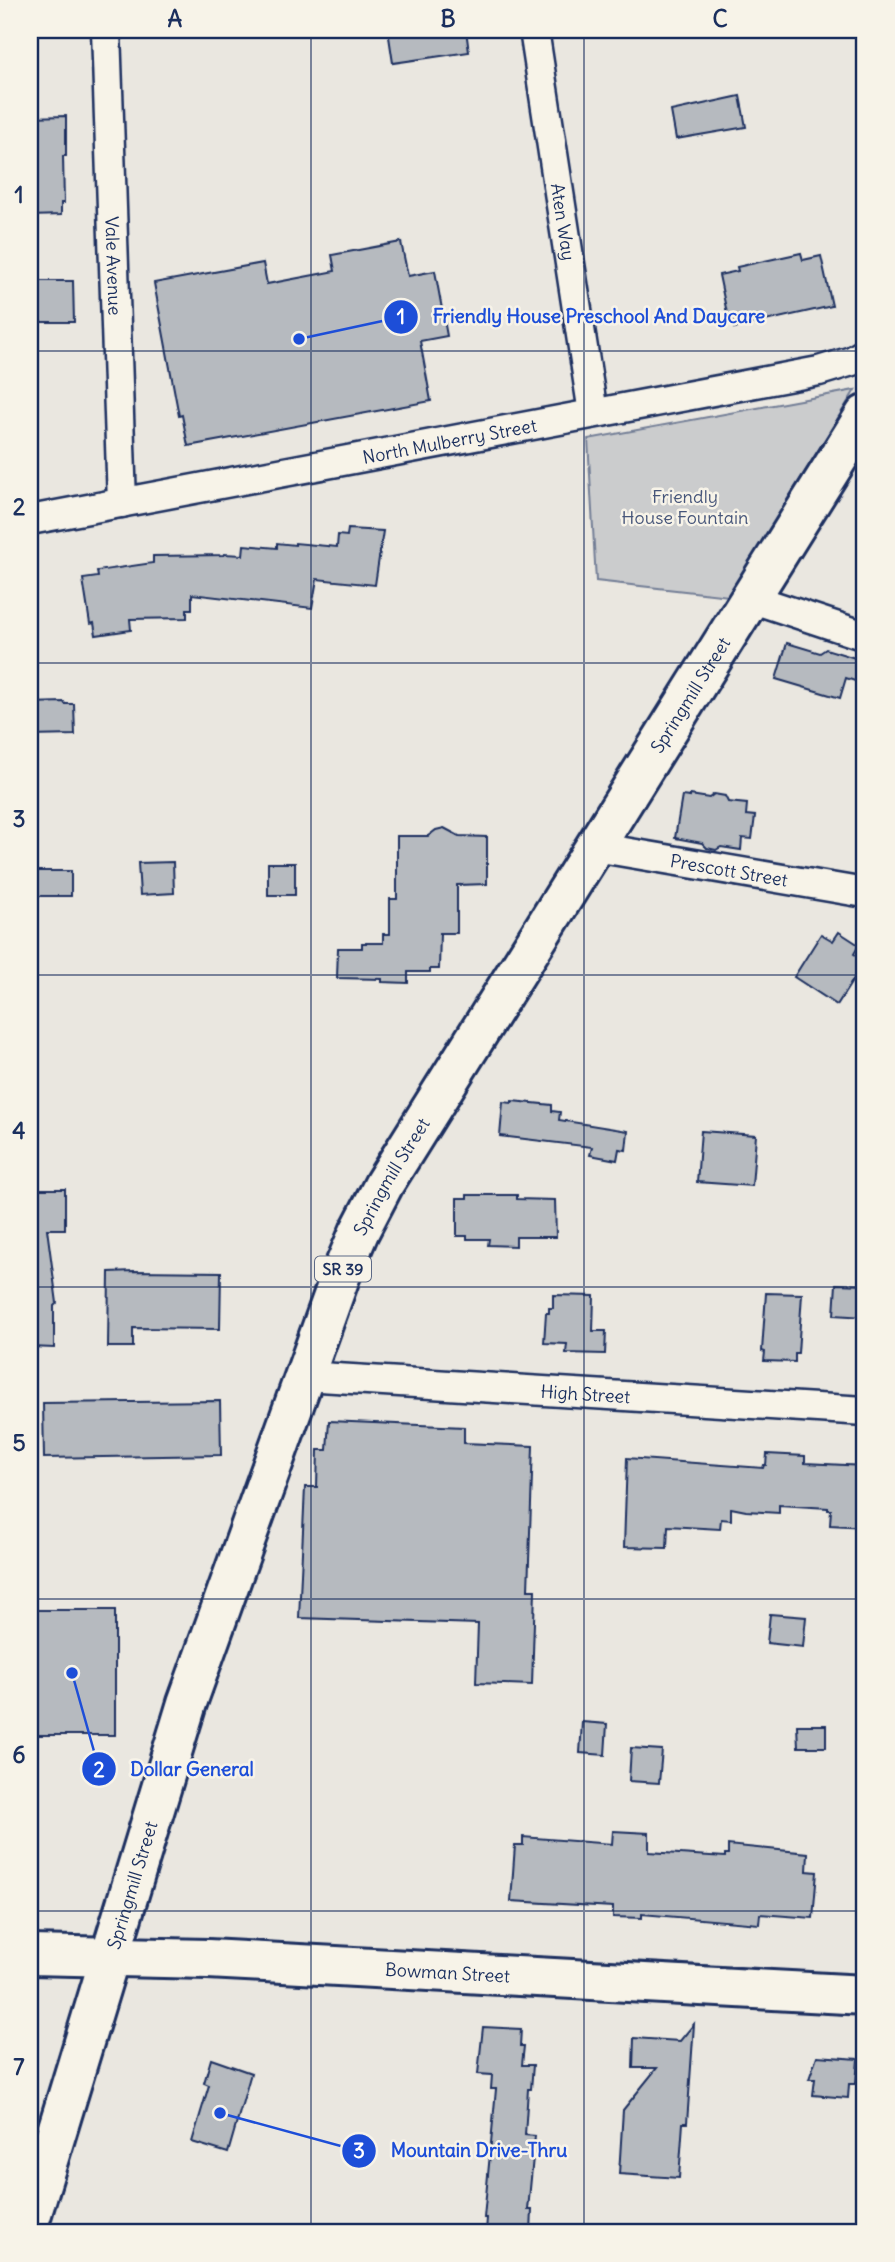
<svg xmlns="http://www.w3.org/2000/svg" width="895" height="2262" font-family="Delius,sans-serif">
<rect width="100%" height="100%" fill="#eae7e0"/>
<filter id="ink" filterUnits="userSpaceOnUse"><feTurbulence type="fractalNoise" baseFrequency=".0143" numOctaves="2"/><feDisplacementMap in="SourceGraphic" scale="14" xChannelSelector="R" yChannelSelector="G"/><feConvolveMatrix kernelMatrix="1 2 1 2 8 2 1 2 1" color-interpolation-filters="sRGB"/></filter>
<g filter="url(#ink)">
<polygon fill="#cbcccd" stroke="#737e96" stroke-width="2" points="855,390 729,596 596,581 588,439"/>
<g fill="#b6babf" stroke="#1b2f5e" stroke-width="2">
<polygon points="388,30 466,30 469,52 393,63"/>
<polygon points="740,96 746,127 676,139 671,111"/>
<polygon points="66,116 66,156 63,156 64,203 61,203 61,215 30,216 30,117"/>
<polygon points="401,242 408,276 435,271 447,336 420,341 431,401 188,446 182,415 179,416 154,283 263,263 267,284 335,271 332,255"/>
<polygon points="801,253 803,260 821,256 832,306 734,328 731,317 728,318 719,275 738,271 737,267"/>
<polygon points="30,281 73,281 74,322 30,322"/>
<polygon points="348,529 383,531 375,585 317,579 312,608 192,594 192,609 187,609 187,618 130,619 131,630 96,635 94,623 90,624 83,579 98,577 97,571 153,563 153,556 224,555 224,554 243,555 244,545 277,548 277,543 295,545 295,543 337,547 338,535 347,536"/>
<polygon points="787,643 820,653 826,649 865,661 861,683 846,678 840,698 776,679"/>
<polygon points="64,702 65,704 74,704 75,735 30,736 30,703"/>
<polygon points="714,794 725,796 728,802 747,804 746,815 755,816 752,839 742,838 741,850 721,847 716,850 707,848 702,843 675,838 682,796 690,797 690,795 709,798"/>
<polygon points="444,828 459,836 487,837 487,884 457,885 457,933 440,933 439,969 430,969 430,972 408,972 408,983 382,982 382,979 337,978 338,948 362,948 362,943 383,943 383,934 390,934 390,899 397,899 397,836 428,836 436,830"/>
<polygon points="173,862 174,893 140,895 138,863"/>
<rect x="268" y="863" width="27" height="32"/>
<rect x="30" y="871" width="41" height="25"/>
<polygon points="839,932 859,945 854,954 865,961 837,1005 794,977 821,934 833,941"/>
<polygon points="512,1101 552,1105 552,1111 560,1112 559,1120 628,1131 626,1150 619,1149 617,1160 590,1155 592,1147 500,1136 503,1102 512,1103"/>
<polygon points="701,1131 756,1135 752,1186 697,1182"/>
<polygon points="30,1189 65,1189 65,1229 47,1229 57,1303 54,1306 54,1348 30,1347"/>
<polygon points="467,1195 517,1195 517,1199 555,1200 556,1237 516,1237 516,1246 488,1245 489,1239 467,1239 467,1236 457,1236 457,1198 467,1198"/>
<polygon points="134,1271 221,1272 220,1329 133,1328 133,1347 108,1347 109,1272"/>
<polygon points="836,1284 865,1285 865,1317 834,1315"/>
<polygon points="766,1293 802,1294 798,1353 795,1353 795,1362 764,1361 765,1352 762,1351"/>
<polygon points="553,1295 594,1296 593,1331 606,1331 605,1354 566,1353 567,1344 544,1343 546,1313 549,1313 549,1308 553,1308"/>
<polygon points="220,1401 221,1455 44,1458 43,1403"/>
<polygon points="329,1421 464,1427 464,1443 533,1446 528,1590 535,1590 532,1685 476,1683 478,1624 299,1618 305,1487 317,1487 318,1450 327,1450"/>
<polygon points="767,1454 805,1456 805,1463 865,1466 865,1527 830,1525 831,1510 828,1510 828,1508 779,1505 779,1513 746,1511 731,1508 731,1520 721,1519 720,1529 668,1526 667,1548 624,1547 627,1458 763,1468 764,1465 766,1465"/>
<rect x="30" y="1610" width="85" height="125"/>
<polygon points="770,1614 806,1617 803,1647 767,1643"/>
<polygon points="582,1722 607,1724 605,1755 580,1753"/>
<polygon points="797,1725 826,1725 826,1747 798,1747"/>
<polygon points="631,1748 662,1750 659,1783 629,1781"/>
<polygon points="613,1831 649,1833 649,1852 725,1857 725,1854 728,1854 728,1845 808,1853 807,1871 817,1872 813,1918 760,1914 759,1924 642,1914 642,1918 613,1917 613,1907 511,1901 515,1845 523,1845 523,1837 612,1844"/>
<polygon points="694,2024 687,2123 683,2123 679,2178 619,2174 623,2110 657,2068 633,2068 634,2038 680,2041"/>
<polygon points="483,2027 521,2029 520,2046 524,2046 522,2065 533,2065 531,2089 528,2089 525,2135 535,2136 528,2210 532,2210 531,2232 486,2232 487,2218 484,2218 496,2089 491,2089 492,2075 478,2074"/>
<polygon points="817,2056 858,2059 856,2084 849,2084 848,2098 813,2095 815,2079 809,2079"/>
<polygon points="211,2059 251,2073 228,2153 192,2142 209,2085 204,2083"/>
</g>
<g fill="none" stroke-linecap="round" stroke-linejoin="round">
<g stroke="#1b2f5e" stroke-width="33">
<g id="street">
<path id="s1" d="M106,30l16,473"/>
<path id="s2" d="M534,30l59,383"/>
<path id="s3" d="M30,520l789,-149 33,-10 13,-8"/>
<polyline points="750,598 865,636"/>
<path id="s4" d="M595,847l270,46"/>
<path id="s5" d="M304,1376l561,35"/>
</g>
</g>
<g stroke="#1b2f5e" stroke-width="44">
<g id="secondary">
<path id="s6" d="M30,1955l178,4 657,36"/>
</g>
</g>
<g stroke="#1b2f5e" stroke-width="44">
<g id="primary">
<path id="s7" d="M30,2220l157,-517 153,-426 19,-45 25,-48 481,-769"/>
</g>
</g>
<use href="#street" stroke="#f7f3e8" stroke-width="28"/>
<use href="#secondary" stroke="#f7f3e8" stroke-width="38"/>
<use href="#primary" stroke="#f7f3e8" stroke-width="38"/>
</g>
</g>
<path fill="none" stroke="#1b2f5e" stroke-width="2" stroke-opacity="0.55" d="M311,30v2202M584,30v2202M30,351h835M30,663h835M30,975h835M30,1287h835M30,1599h835M30,1911h835"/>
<g text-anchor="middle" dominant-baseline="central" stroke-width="5" stroke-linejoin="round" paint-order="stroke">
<rect fill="#f7f3e8" stroke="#5d6a87" stroke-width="2" x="315" y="1256.5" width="56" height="25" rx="5"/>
<g font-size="16" font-weight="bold" fill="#1b2f5e">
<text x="343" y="1269">SR 39</text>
</g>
<g font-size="18" fill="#1b2f5e" stroke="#f7f3e8">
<text stroke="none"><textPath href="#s2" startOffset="194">Aten Way</textPath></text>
<text stroke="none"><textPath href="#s1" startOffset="236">Vale Avenue</textPath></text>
<text stroke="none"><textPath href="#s3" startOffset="427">North Mulberry Street</textPath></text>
<text stroke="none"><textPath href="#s7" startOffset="1673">Springmill Street</textPath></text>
<text stroke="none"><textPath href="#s4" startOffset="136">Prescott Street</textPath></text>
<text stroke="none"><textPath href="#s7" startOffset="1106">Springmill Street</textPath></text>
<text stroke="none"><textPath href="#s5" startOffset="282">High Street</textPath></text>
<text stroke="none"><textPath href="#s7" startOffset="350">Springmill Street</textPath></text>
<text stroke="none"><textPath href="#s6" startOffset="418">Bowman Street</textPath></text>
</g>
<g font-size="18" fill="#47567a" stroke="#f7f3e8">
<text x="685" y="496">Friendly<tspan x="685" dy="21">House Fountain</tspan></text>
</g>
</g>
<path fill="none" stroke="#1d4ed8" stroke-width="2.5" d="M299 339L401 317M72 1673L99 1769M220 2113L359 2151"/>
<g fill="#1d4ed8" stroke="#f7f3e8" stroke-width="2.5">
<circle cx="299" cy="339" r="7"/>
<circle cx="72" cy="1673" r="7"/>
<circle cx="220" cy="2113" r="7"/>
<circle cx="401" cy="317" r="18"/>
<circle cx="99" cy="1769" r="18"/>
<circle cx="359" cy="2151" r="18"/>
</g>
<g font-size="21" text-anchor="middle" font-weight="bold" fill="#fff">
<text x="401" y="324">1</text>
<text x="99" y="1777">2</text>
<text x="359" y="2158">3</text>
</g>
<g font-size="19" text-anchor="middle" font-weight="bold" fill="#1d4ed8" stroke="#f7f3e8" stroke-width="5" stroke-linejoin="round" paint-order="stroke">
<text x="599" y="323">Friendly House Preschool And Daycare</text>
<text x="192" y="1776">Dollar General</text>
<text x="479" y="2157">Mountain Drive-Thru</text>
</g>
<rect width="895" height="2262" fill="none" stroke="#f7f3e8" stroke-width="77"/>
<rect x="38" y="38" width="818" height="2186" fill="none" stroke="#1b2f5e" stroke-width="2.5"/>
<g font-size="23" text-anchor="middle" font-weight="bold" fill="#1b2f5e">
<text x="175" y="27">A</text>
<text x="448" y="27">B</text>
<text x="720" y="27">C</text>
<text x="19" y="203">1</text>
<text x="19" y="515">2</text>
<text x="19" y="827">3</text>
<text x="19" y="1139">4</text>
<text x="19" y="1451">5</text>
<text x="19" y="1763">6</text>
<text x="19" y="2075">7</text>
</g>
</svg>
